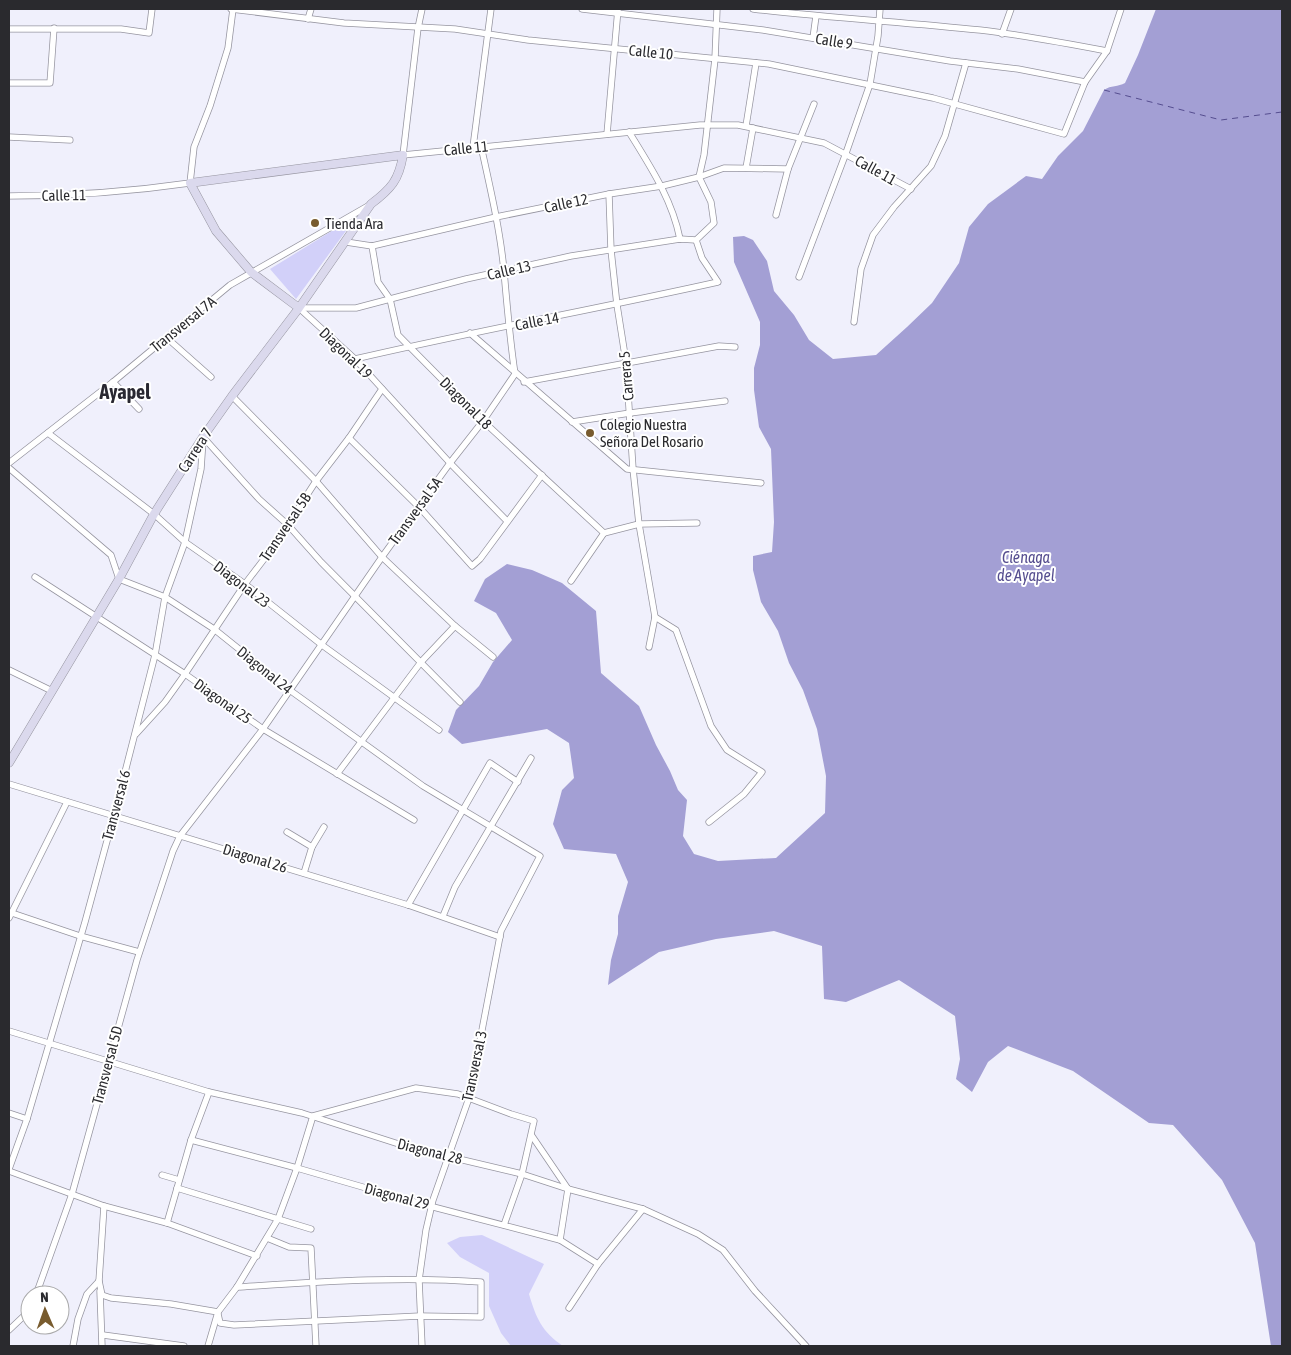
<svg xmlns="http://www.w3.org/2000/svg" width="1291" height="1355" font-family="'Asap Condensed',sans-serif">
<rect width="100%" height="100%" fill="#f0f0fc"/>
<g fill="#d2d0f9">
<polygon points="348,221 351,224 296,299 270,269"/>
<path d="M482,1235l62,29 -15,30c7,24 13,38 34,52h-52l-10,-13 -12,-27v-33l-29,-16 -13,-14 13,-6z"/>
</g>
<path fill="#a39fd4" d="M1156,9h126v1337h-11l-16,-103 -33,-63 -49,-55 -24,-2 -76,-52 -65,-25 -20,16 -16,30 -16,-13 4,-20 -5,-43 -56,-36 -53,22 -22,-3 -2,-53 -48,-15 -58,8 -57,13 -51,33 3,-25 7,-26v-18l10,-34 -12,-28 -52,-5 -11,-25 9,-34 12,-12 -5,-35 -22,-14 -85,15 -14,-12 8,-22 23,-24 14,-24 19,-22 -16,-27 -22,-12 11,-22 22,-15 25,6 30,13 34,28 5,62 38,33 17,39 14,26 8,19 9,10 -4,36 11,18 24,7 58,-3 49,-45 1,-37 -9,-47 -14,-39 -14,-27 -11,-32 -17,-29 -8,-32v-14l19,-4 2,-30 -3,-73 -12,-22 -5,-37v-22l6,-23v-23l-26,-60 -1,-25 11,-1 9,4 14,21 7,30 20,24 15,25 24,19 43,-4 31,-28 25,-24 27,-40 10,-36 19,-23 38,-28 16,3 16,-23 25,-25 21,-41c7,-5 14,-3 21,-7l13,-28z"/>
<g fill="none" stroke-linecap="round" stroke-linejoin="round">
<polyline stroke="#554d8f" stroke-width="1" stroke-dasharray="6 5" stroke-linecap="butt" points="1104,90 1221,120 1282,112"/>
<g stroke="#9695a0" stroke-width="7">
<g id="street">
<polyline points="231,9 344,23 455,29 528,40 769,64 933,98 1064,134 1085,82 1107,51 1121,9"/>
<polyline points="422,9 418,28 403,155 700,125 738,125 824,143 911,189"/>
<polyline points="582,9 763,30 950,61 1018,69 1085,82"/>
<path d="M753,9c76,9 151,13 227,21 42,5 85,13 127,21"/>
<polyline points="308,19 311,9"/>
<polyline points="9,29 121,29 149,33 152,9"/>
<polyline points="1002,34 1011,9"/>
<polyline points="813,38 816,16"/>
<polyline points="9,83 50,83 54,28"/>
<polyline points="746,126 756,63"/>
<path d="M629,132c21,34 43,67 51,107"/>
<polyline points="607,134 618,9"/>
<polyline points="9,137 70,140"/>
<polyline points="473,147 491,9"/>
<polyline points="746,168 753,128"/>
<polyline points="609,194 611,250 617,305 626,362 633,469 639,524 655,617 649,647"/>
<path d="M9,196c62,0 119,-4 181,-13l4,-36 16,-41 18,-58 5,-39"/>
<polyline points="776,215 788,169 814,104"/>
<polyline points="346,242 372,246 496,217 609,194 662,186 699,177 724,168 788,169"/>
<polyline points="372,246 378,282 390,299 398,335 483,421 604,533"/>
<polyline points="799,277 846,153 870,84 878,36 880,9"/>
<polyline points="299,308 356,308 466,279 571,256 680,239 696,240 714,223 711,202 699,177 704,155 715,59 717,9"/>
<polyline points="299,308 355,359 450,463 507,521"/>
<polyline points="854,322 861,269 873,235 894,207 931,166 945,136 966,63"/>
<polyline points="470,333 627,469 761,483"/>
<polyline points="167,338 211,377"/>
<path d="M355,359c120,-28 242,-50 363,-77l-16,-24 -6,-18"/>
<polyline points="113,382 139,409"/>
<polyline points="524,382 719,346 735,347"/>
<polyline points="232,396 316,481 382,557 455,626 493,657"/>
<polyline points="572,422 630,413 725,401"/>
<polyline points="48,433 154,514 185,542 245,584 322,645 439,730"/>
<polyline points="203,437 259,499 288,525 321,562 460,702"/>
<polyline points="349,438 419,507 472,566 480,559 542,475"/>
<polyline points="9,463 113,382 230,285 368,206"/>
<polyline points="9,468 111,555 119,579 165,597 214,629 291,691 423,786 540,856 501,931 469,1098 433,1200 426,1230 419,1280 422,1346"/>
<polyline points="604,533 639,524 697,523"/>
<polyline points="35,577 185,674 263,729 414,820"/>
<polyline points="571,581 604,533"/>
<polyline points="655,617 676,630 711,726 727,750 762,772 744,794 709,822"/>
<polyline points="9,670 52,691"/>
<polyline points="136,734 165,702 185,674 245,584 274,546 316,481 349,438 382,389"/>
<polyline points="337,774 421,662 455,626"/>
<polyline points="9,784 408,905 500,937"/>
<polyline points="287,832 312,847"/>
<polyline points="304,873 312,847 324,827"/>
<polyline points="408,905 490,763 518,782"/>
<polyline points="9,912 80,936 139,952"/>
<polyline points="443,916 455,887 531,758"/>
<polyline points="9,918 67,802"/>
<polyline points="9,1031 209,1092 302,1113 408,1147 522,1174 568,1189 643,1209 698,1234 723,1250 755,1291 806,1346"/>
<polyline points="9,1113 27,1119"/>
<polyline points="532,1136 568,1189"/>
<polyline points="191,1140 297,1168 418,1203 560,1240 598,1264"/>
<polyline points="9,1169 27,1119 85,922 114,815 155,655 165,597 185,542 201,469 203,439"/>
<polyline points="9,1171 104,1206 167,1223 257,1256"/>
<polyline points="162,1175 179,1180"/>
<polyline points="177,1188 311,1229"/>
<polyline points="167,1223 191,1140 209,1092"/>
<polyline points="267,1238 289,1247 311,1248 316,1346"/>
<polyline points="560,1240 568,1189"/>
<polyline points="99,1281 102,1295 111,1298 171,1304 218,1312"/>
<polyline points="100,1291 102,1346"/>
<path d="M36,1295l36,-101 65,-234 36,-109 7,-15 83,-107 119,-172 68,-94 33,-42 32,-47c-5,-34 -8,-68 -11,-103 -4,-42 -14,-84 -23,-125"/>
<polyline points="569,1308 598,1264 643,1209"/>
<path d="M218,1314l2,9 14,2 186,-9 61,1v-35c-81,-6 -163,0 -244,5"/>
<polyline points="9,1330 27,1313 30,1308"/>
<polyline points="103,1335 184,1346"/>
<polyline points="73,1346 78,1319 87,1294 99,1281 104,1206"/>
<polyline points="208,1346 218,1312 237,1287 278,1219 297,1168 313,1116 416,1088 458,1094 511,1114 534,1121 522,1174 504,1225"/>
</g>
</g>
<g stroke="#9695a0" stroke-width="9">
<path id="secondary" d="M9,763l110,-184 35,-65 49,-77 29,-41 67,-88 72,-104c20,-15 28,-24 32,-49l-213,28 26,48 35,41 48,36"/>
</g>
<use href="#street" stroke="#fff" stroke-width="5.5"/>
<use href="#secondary" stroke="#dbd9ed" stroke-width="8"/>
</g>
<g fill="#785b2e" stroke="#fff" stroke-width="2">
<circle cx="315" cy="223" r="5"/>
<circle cx="590" cy="433" r="5"/>
</g>
<g text-anchor="middle" dominant-baseline="central" stroke-width="4" stroke-linejoin="round" paint-order="stroke">
<g font-size="15" fill="#2a2a2e" stroke="#fff">
<text transform="translate(834 41) rotate(9)">Calle 9</text>
<text transform="translate(651 52) rotate(6)">Calle 10</text>
<text transform="translate(466 148) rotate(-6)">Calle 11</text>
<text transform="translate(876 170) rotate(29)">Calle 11</text>
<text transform="translate(64 195) rotate(-1)">Calle 11</text>
<text transform="translate(566 203) rotate(-12)">Calle 12</text>
<text transform="translate(509 270) rotate(-13)">Calle 13</text>
<text transform="translate(537 321) rotate(-11)">Calle 14</text>
<text transform="translate(183 324) rotate(-39)">Transversal 7A</text>
<text transform="translate(346 353) rotate(44)">Diagonal 19</text>
<text transform="translate(626 376) rotate(-95)">Carrera 5</text>
<text transform="translate(466 403) rotate(45)">Diagonal 18</text>
<text transform="translate(195 450) rotate(-57)">Carrera 7</text>
<text transform="translate(415 511) rotate(-54)">Transversal 5A</text>
<text transform="translate(285 527) rotate(-56)">Transversal 5B</text>
<text transform="translate(242 584) rotate(37)">Diagonal 23</text>
<text transform="translate(265 670) rotate(39)">Diagonal 24</text>
<text transform="translate(223 701) rotate(35)">Diagonal 25</text>
<text transform="translate(116 805) rotate(-75)">Transversal 6</text>
<text transform="translate(255 858) rotate(17)">Diagonal 26</text>
<text transform="translate(107 1065) rotate(-75)">Transversal 5D</text>
<text transform="translate(474 1066) rotate(-78)">Transversal 3</text>
<text transform="translate(430 1151) rotate(14)">Diagonal 28</text>
<text transform="translate(397 1196) rotate(15)">Diagonal 29</text>
</g>
<g font-size="15" fill="#2a2a2e" stroke="#fff" text-anchor="start">
<text x="325" y="223">Tienda Ara</text>
<text x="600" y="424">Colegio Nuestra<tspan x="600" dy="17">Señora Del Rosario</tspan></text>
</g>
<g font-size="16" font-style="italic" fill="#554d8f" stroke="#fff">
<text x="1026" y="557">Ciénaga<tspan x="1026" dy="18">de Ayapel</tspan></text>
</g>
<g font-size="20" font-weight="bold" fill="#292831" stroke="#fff">
<text x="125" y="391">Ayapel</text>
</g>
</g>
<rect width="1291" height="1355" fill="none" stroke="#2a2a2e" stroke-width="20"/>
<g transform="translate(45 1310) rotate(358)"><circle r="24" fill="#ffffff" stroke="#aaaaab"/>
<path d="M0-4L9 19L0 12L-9 19Z" fill="#785b2e"/>
<text y="-8" font-size="14" font-weight="bold" text-anchor="middle" fill="#2a2a2e">N</text>
</g>
</svg>
